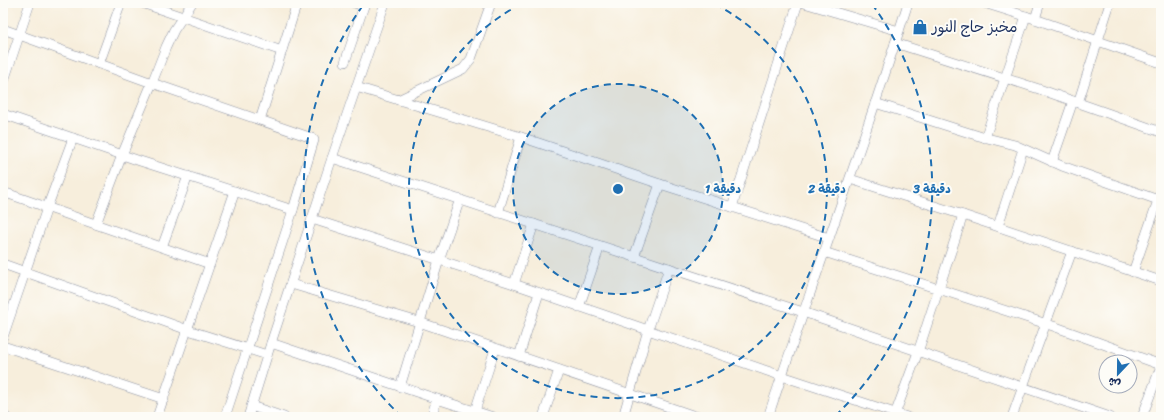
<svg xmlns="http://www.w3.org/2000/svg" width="1164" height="420" font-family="Sriracha,'Playpen Sans Arabic',sans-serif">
<rect width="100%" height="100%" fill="#fdfcf7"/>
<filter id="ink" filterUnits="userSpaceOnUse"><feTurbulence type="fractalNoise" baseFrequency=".025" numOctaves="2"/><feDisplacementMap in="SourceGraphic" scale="8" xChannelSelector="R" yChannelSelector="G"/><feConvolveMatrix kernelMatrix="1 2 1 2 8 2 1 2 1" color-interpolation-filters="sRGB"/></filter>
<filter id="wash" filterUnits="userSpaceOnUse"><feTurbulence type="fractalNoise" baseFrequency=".012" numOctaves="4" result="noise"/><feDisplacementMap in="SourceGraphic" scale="16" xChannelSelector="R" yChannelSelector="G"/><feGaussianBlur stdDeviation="0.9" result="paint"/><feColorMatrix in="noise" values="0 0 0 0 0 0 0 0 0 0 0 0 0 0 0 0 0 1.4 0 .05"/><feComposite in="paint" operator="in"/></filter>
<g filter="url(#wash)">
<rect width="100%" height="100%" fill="#f7eedc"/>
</g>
<g filter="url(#ink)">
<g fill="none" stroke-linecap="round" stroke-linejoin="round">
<g stroke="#898e9d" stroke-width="10">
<g id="minor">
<polyline points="142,3 282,51"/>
<polyline points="354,3 364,6"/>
<polyline points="804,3 899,31"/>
<polyline points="984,3 1035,19 1161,63"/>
<polyline points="1035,19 1040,3"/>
<polyline points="3,29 152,83 312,138 314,140 293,210 225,417"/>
<polyline points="895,43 1039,89 1161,132"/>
<polyline points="345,62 365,3"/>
<polyline points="99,64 121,3"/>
<polyline points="3,84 30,3"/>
<polyline points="356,87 521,137 660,184 829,238"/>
<polyline points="398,100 463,69 471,59 491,3"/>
<polyline points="875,103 979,136 1015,145 1062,166 1161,201"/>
<polyline points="1078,103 1110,3"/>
<polyline points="3,114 140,161 293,210"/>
<polyline points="260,120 297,3"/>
<polyline points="985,138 1026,16"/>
<polyline points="332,158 803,312 1110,417"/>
<polyline points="1052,162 1073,101"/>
<polyline points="850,179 963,215 1161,281"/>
<polyline points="3,192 210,264"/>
<polyline points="732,207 798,3"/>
<polyline points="498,213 521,137"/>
<polyline points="312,219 514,284 782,376 907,417"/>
<polyline points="96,224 122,155 152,83 166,47 174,30 192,3"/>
<polyline points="998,226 1023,149"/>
<polyline points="162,247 188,176"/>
<polyline points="824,252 1053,326 1161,365"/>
<polyline points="634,257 660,184"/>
<polyline points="3,264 188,330 267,355"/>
<polyline points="1133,272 1161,192"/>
<polyline points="291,284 419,322 698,417"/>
<polyline points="514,284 534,224"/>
<polyline points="579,307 600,246"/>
<polyline points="3,337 47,208 73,138"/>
<polyline points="271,343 437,399 493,417"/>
<polyline points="3,346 164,399"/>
<polyline points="519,356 539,293"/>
<polyline points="400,387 439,260 460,199"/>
<polyline points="251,406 284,417"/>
<polyline points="475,411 495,349"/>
<polyline points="3,416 6,417"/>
<polyline points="157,417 235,191"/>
<polyline points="248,417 271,343 332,158 385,3"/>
<polyline points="431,417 437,399"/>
<polyline points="543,417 559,370"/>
<polyline points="623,417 648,330 669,268"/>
<path d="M768,417c46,-138 96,-275 140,-414"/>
<polyline points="894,417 918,352 963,215"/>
<polyline points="1012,417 1072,251"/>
<polyline points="1142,417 1161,366"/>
</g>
</g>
<use href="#minor" stroke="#fff" stroke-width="9"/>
</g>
</g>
<circle cx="618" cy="189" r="105" fill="#1f6fb2" fill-opacity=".12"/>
<g fill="none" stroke="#1f6fb2" stroke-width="2" stroke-dasharray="7 5">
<circle cx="618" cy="189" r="105"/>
<path d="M715 4A209 209 0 1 1 521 4"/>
<path d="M402 417A314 314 0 0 1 364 4M872 4A314 314 0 0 1 834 417"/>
</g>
<defs>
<g id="shop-bare" transform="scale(1.2)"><path d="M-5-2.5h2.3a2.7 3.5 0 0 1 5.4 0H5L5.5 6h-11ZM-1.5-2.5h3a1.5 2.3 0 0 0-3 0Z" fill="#1f6fb2" stroke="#fdfcf7" stroke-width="2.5" paint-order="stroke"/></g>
</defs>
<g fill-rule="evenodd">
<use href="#shop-bare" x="920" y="27"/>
</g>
<g text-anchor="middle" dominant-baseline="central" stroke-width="4" stroke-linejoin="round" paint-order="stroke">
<g font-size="15" fill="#1b2f5e" stroke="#fdfcf7" text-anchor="start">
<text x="932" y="27">مخبز حاج النور</text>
</g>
</g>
<circle cx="618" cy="189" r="6" fill="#1f6fb2" stroke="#fdfcf7" stroke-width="2"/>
<g font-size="12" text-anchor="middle" font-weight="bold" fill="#1f6fb2" stroke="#fdfcf7" stroke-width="4" stroke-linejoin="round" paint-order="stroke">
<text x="723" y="193">1 دقيقة</text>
<text x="827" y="193">2 دقيقة</text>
<text x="932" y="193">3 دقيقة</text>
</g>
<rect width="1164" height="420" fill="none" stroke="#fdfcf7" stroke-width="16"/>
<g transform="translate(1118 374) rotate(202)"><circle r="19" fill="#fdfcf7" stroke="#a3aaba"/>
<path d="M0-3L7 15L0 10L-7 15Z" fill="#1f6fb2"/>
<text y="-6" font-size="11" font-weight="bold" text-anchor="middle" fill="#1b2f5e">ش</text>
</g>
</svg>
